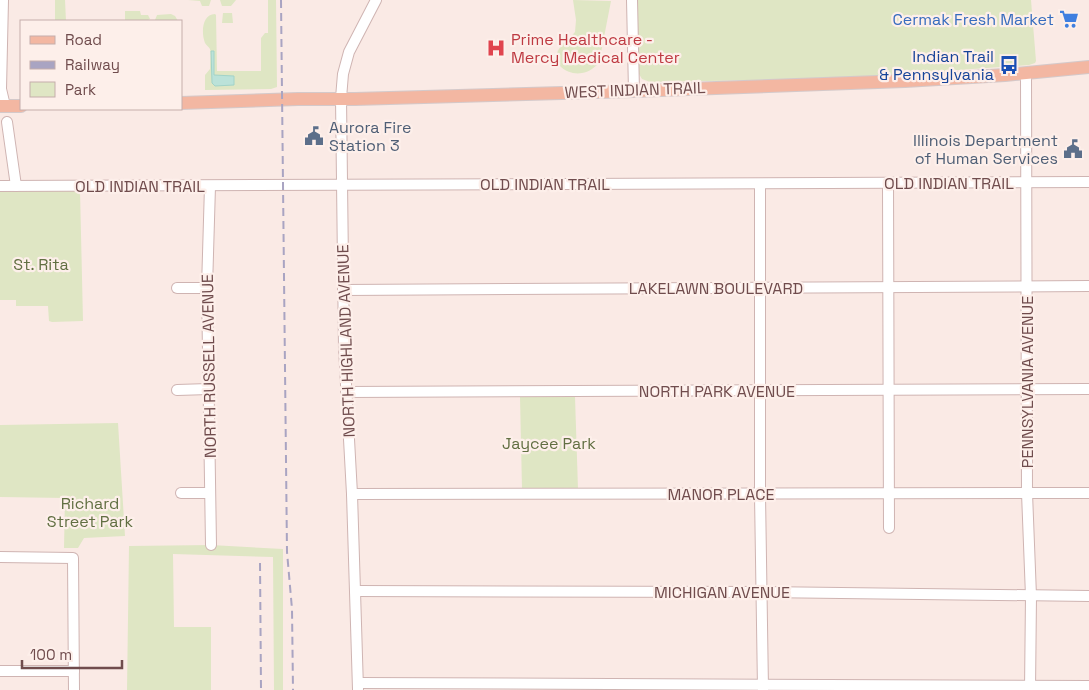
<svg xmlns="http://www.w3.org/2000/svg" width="1089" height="690" font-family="'Space Grotesk',sans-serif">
<rect width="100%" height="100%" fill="#faeae5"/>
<g fill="#dfe6c4">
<polygon points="55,0 65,0 66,21 55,21"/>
<polygon points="188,0 236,0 231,6 222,6 220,0 211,0 209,6 202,6 200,1"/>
<path d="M268,0h8l1,87 -6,2 -66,1v-15l5,-6c0,-6 1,-14 0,-20 -1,-2 -4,-4 -5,-6 -4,-10 -3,-29 10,-29l1,1 1,56h44v-33l4,-5h3z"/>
<path d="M573,0l38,1 -12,62c-5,5 -10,9 -17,10 -13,3 -33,-9 -23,-24 4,-7 11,-11 16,-17l1,-12z"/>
<polygon points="637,0 1031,0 1036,61 1035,63 1029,65 875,76 812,79 650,82 642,79 639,74"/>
<polygon points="125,11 140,11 141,15 148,15 150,19 146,21 125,21"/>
<polygon points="223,13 232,13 233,23 222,23"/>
<polygon points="171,14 175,16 178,21 155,20 157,15"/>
<polygon points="80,190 83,321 52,322 49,321 48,306 16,306 16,300 0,300 0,191"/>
<polygon points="520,397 575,397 578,489 522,489"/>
<polygon points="118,423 125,536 84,538 78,548 64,548 65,498 0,497 0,425"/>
<polygon points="211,545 283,549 283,690 274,690 273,557 173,554 174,627 211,627 211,690 127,690 129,546"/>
</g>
<polygon fill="#bbe2d9" stroke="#a2d3c8" points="211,51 214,51 214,75 234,76 234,85 215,86 212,83"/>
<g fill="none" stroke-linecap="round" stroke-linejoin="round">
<g stroke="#cfb4b2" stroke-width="12">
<g id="minor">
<polyline points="3,0 1,89 5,106"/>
<polyline points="632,0 634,91"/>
<polyline points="1026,74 1027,493 1031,596 1030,690"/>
<polyline points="7,122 16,186"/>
<polyline points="888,183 889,528"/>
<polyline points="760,184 760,495 763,689"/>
<polyline points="0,186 1089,182"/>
<polyline points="210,186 207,288 211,545"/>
<polyline points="177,288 207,288"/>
<polyline points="343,290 1089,286"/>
<polyline points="177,390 209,389"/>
<polyline points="346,392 1089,389"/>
<polyline points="181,493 210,493"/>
<polyline points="352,494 1089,493"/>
<polyline points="0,557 73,558 74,690"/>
<polyline points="356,591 761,592 1089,596"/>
<polyline points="0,671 74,671"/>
<polyline points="358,683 1089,686"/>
<polyline points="358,689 352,494 344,348 341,98 343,74 349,52 376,0"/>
</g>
</g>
<g stroke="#d4c9ca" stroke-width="14">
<g id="major">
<polyline points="181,103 298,99 355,99 634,91 905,81 1005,75 1089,67"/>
<polyline points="0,106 21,106"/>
</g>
</g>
<use href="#minor" stroke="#fff" stroke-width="10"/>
<use href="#major" stroke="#f3b7a2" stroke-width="12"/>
<g stroke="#a9a4c2" stroke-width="2" stroke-dasharray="8 5" stroke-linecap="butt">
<polyline points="281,0 287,552 292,609 293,690"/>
<polyline points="260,563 261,690"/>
</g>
</g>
<defs>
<g id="supermarket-bare" transform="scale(1.5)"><path d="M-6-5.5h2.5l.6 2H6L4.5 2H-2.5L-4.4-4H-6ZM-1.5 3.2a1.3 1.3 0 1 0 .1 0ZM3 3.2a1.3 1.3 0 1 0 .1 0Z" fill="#3f7fe0" stroke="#fdefea" stroke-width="2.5" paint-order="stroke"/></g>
<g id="hospital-bare" transform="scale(1.5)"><path d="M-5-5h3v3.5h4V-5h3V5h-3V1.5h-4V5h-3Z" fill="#e0444e" stroke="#fdefea" stroke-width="2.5" paint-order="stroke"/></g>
<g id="bus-bare" transform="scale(1.5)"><path d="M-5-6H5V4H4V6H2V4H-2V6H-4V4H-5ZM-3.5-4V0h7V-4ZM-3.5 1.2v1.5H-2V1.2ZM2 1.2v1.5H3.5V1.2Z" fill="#1a4fb4" stroke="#fdefea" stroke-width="2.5" paint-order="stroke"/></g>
<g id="civic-bare" transform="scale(1.5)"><path d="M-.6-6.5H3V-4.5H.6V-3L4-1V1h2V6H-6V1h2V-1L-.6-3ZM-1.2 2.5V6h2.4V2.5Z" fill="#5c6f8a" stroke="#fdefea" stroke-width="2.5" paint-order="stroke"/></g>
</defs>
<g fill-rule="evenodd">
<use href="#supermarket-bare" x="1069" y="19"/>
<use href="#hospital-bare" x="496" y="48"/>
<use href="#bus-bare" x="1009" y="65"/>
<use href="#civic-bare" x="314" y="136"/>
<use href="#civic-bare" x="1073" y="149"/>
</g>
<g text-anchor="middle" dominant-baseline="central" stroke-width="4.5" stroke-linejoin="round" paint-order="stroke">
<g font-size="16" fill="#366cbe" stroke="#fdefea" text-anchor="end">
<text x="1054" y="19">Cermak Fresh Market</text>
</g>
<g font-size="16" fill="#be3a42" stroke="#fdefea" text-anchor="start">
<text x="511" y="39">Prime Healthcare -<tspan x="511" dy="18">Mercy Medical Center</tspan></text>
</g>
<g font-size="16" fill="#164399" stroke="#fdefea" text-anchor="end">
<text x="994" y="56">Indian Trail<tspan x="994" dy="18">&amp; Pennsylvania</tspan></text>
</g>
<g font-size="16" fill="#704c4d" stroke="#fdefea">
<text transform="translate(635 90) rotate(-2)">WEST INDIAN TRAIL</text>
<text x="949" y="183">OLD INDIAN TRAIL</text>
<text x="545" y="184">OLD INDIAN TRAIL</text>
<text x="140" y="186">OLD INDIAN TRAIL</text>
<text x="716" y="288">LAKELAWN BOULEVARD</text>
<text transform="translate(346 341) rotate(-92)">NORTH HIGHLAND AVENUE</text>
<text transform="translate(209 366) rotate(-91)">NORTH RUSSELL AVENUE</text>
<text transform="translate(1027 382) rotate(-90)">PENNSYLVANIA AVENUE</text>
<text x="717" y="391">NORTH PARK AVENUE</text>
<text x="721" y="494">MANOR PLACE</text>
<text x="722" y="592">MICHIGAN AVENUE</text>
</g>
<g font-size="16" fill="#4e5e75" stroke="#fdefea" text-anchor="start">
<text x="329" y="127">Aurora Fire<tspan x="329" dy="18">Station 3</tspan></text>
<text x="1058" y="140" text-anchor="end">Illinois Department<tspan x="1058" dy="18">of Human Services</tspan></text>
</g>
<g font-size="16" fill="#616f42" stroke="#fdefea">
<text x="41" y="264">St. Rita</text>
<text x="549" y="443">Jaycee Park</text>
<text x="90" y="503">Richard<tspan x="90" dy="18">Street Park</tspan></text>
</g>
</g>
<rect x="20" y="20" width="162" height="90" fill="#fdefea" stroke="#c5aeab"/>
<rect x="30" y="36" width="25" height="8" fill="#f3b7a2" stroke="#c5aeab"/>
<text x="65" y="45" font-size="15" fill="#704c4d">Road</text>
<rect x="30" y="61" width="25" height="8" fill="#a9a4c2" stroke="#c5aeab"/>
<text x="65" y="70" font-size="15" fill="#704c4d">Railway</text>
<rect x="30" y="82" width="25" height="15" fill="#dfe6c4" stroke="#c5aeab"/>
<text x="65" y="95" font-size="15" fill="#704c4d">Park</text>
<path d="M22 660v8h100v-8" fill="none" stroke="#704c4d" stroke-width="2.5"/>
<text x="30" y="660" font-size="15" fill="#704c4d" stroke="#fdefea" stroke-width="4" paint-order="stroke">100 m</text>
</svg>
